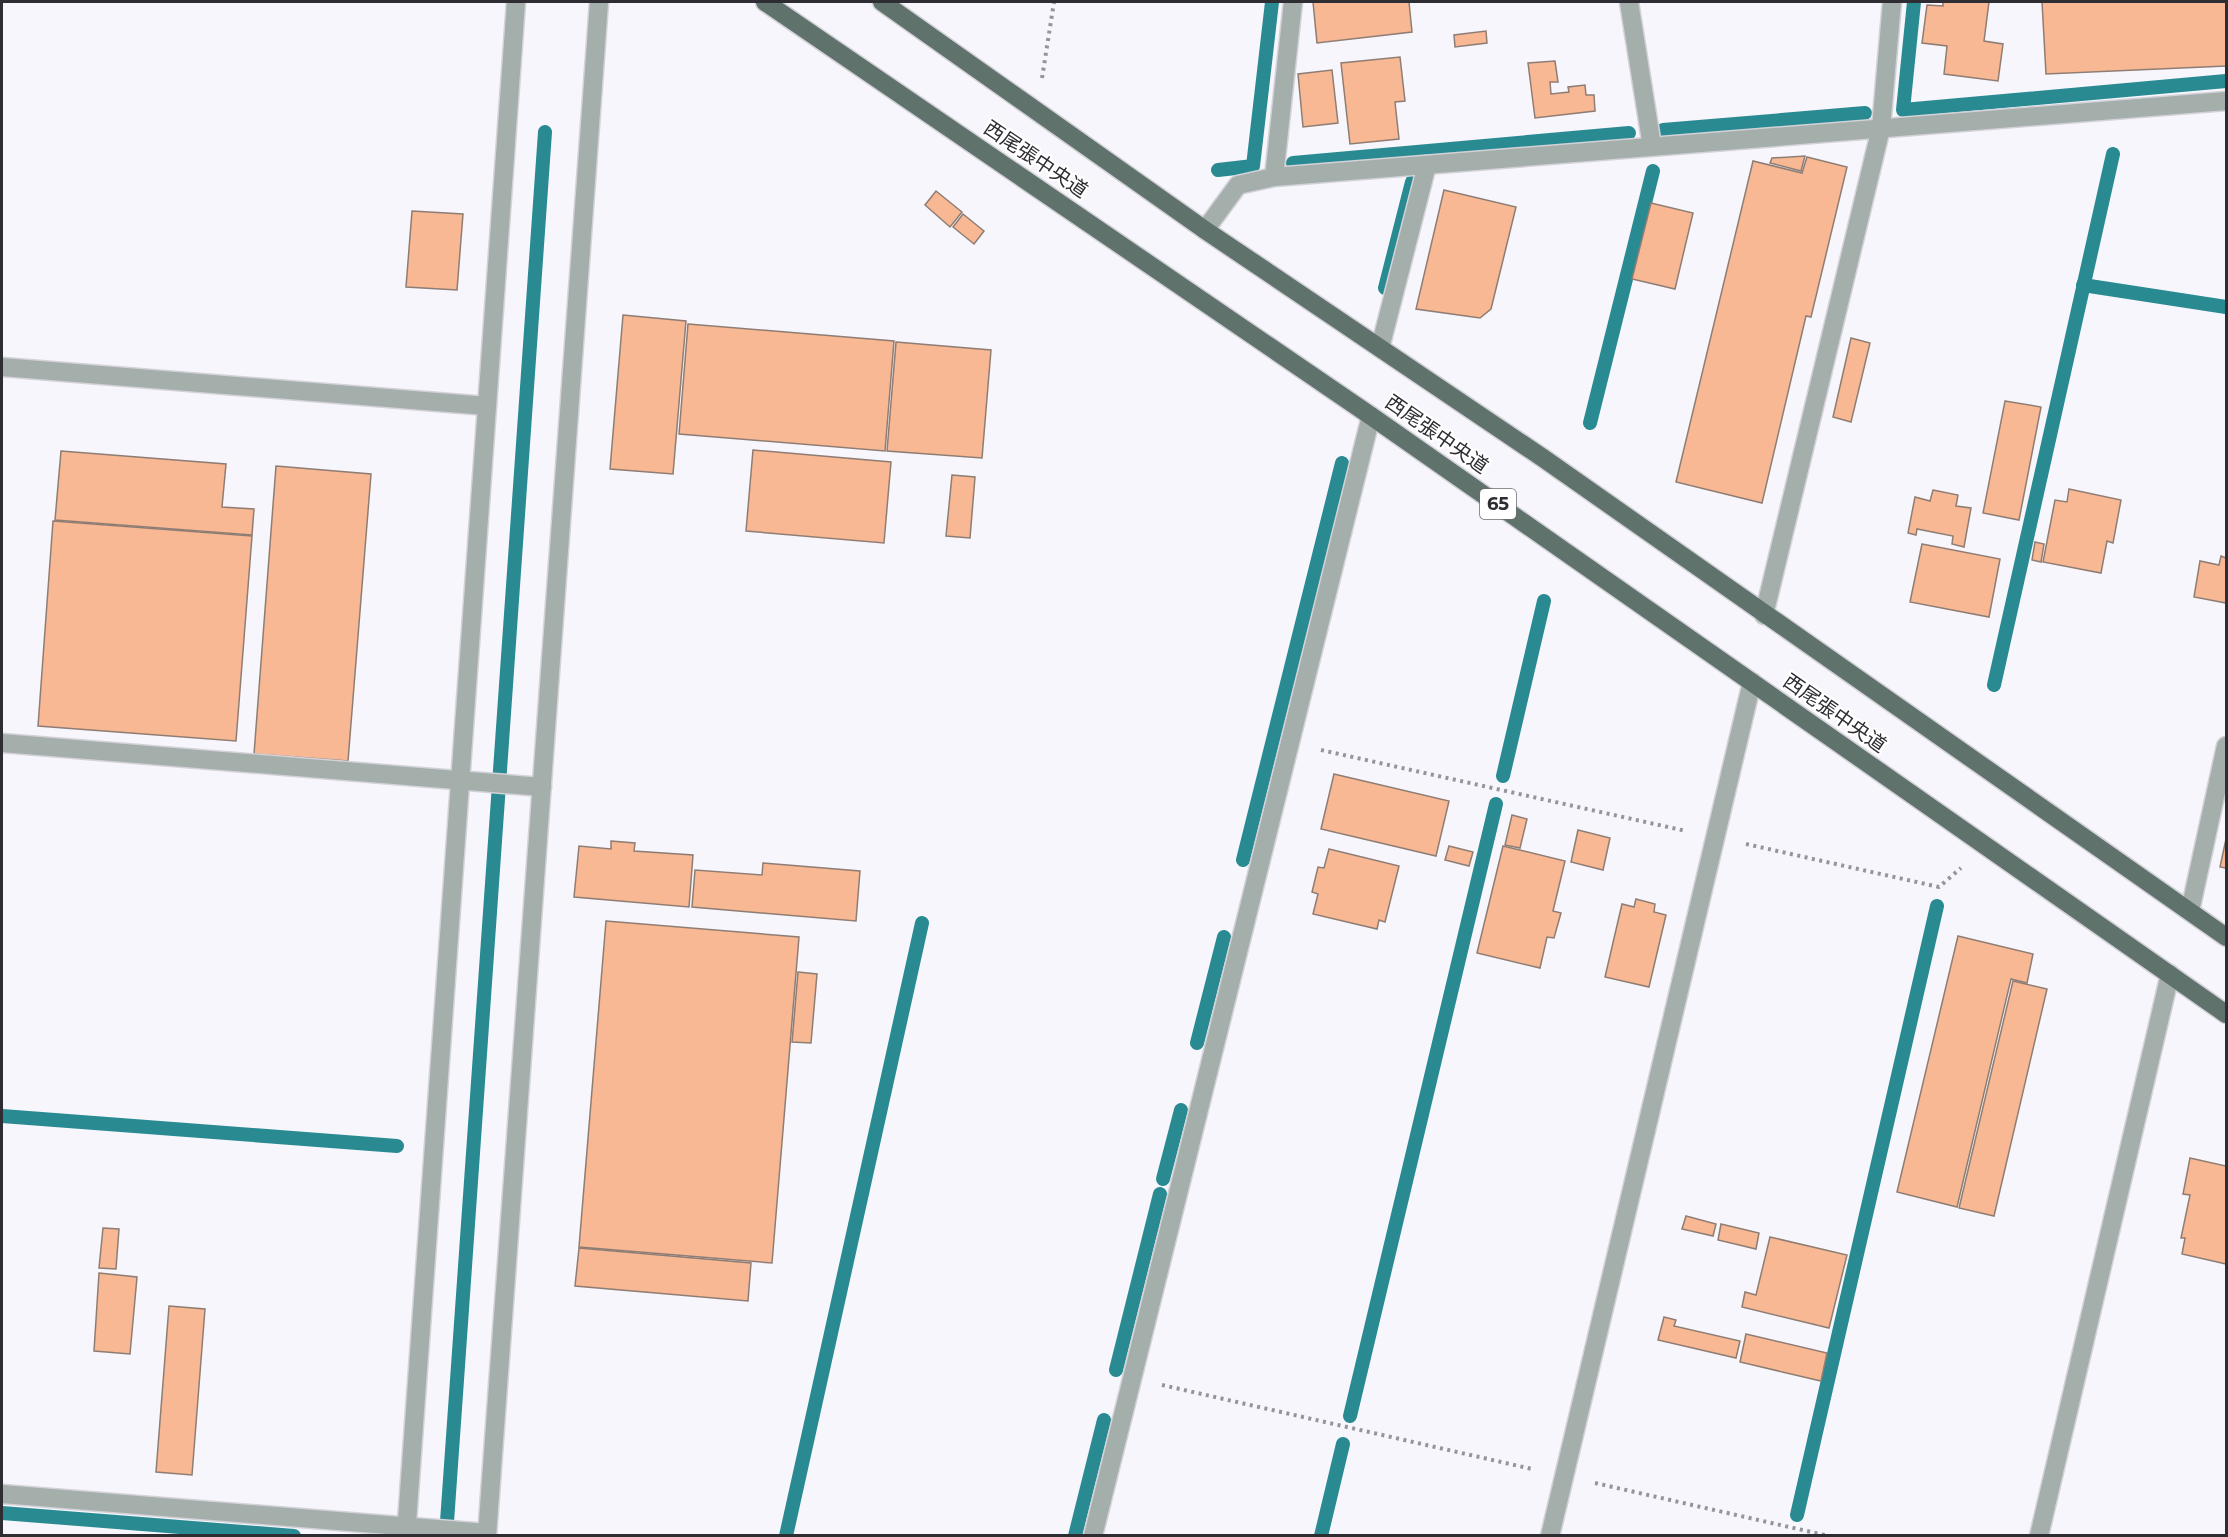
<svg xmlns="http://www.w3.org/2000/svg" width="2228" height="1537" font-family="Montserrat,'Noto Sans JP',sans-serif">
<rect width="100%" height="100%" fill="#f7f6fd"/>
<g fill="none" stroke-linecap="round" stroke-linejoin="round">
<g stroke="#298b91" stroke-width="14">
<polyline points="1914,2 1903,110 2226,81"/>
<polyline points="1663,130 1865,113"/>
<polyline points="1293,163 1629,133"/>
<polyline points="1218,170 1253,166 1272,2"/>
<polyline points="2083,285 2226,307"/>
<polyline points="1385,288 1412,182"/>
<polyline points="1590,423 1653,171"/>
<polyline points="1994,685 2113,154"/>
<polyline points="1503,776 1544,601"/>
<polyline points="1243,860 1342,463"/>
<polyline points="1197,1043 1224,937"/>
<polyline points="2,1116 397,1146"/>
<polyline points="1163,1179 1181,1110"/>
<polyline points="1116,1370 1160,1194"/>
<polyline points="1350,1416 1496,804"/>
<polyline points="2,1513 294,1536"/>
<polyline points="1797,1515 1937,906"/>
<polyline points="446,1536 545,132"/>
<polyline points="786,1536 922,923"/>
<polyline points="1075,1536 1104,1420"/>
<polyline points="1321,1536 1343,1444"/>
</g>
</g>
<g fill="#f7b893" stroke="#8f7d74" stroke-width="1.5">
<polygon points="1313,2 1409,2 1412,32 1317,43"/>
<polygon points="1943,2 1989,2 1984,41 2003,44 1998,81 1944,74 1947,46 1922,43 1927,5 1943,6"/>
<polygon points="2042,2 2226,2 2226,66 2046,74"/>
<polygon points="1486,31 1487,43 1455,47 1454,35"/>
<polygon points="1400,57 1405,101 1395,102 1399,139 1350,144 1341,63"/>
<polygon points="1555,61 1558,82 1550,82 1551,94 1569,92 1568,87 1585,85 1586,95 1594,95 1595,111 1535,118 1528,63"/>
<polygon points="1332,70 1338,123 1303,127 1298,74"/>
<polygon points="1805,156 1801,171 1770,163 1772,158"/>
<polygon points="1807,157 1847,167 1811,317 1806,316 1762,503 1676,482 1753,161 1802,173"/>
<polygon points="1444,190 1516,207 1491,309 1480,318 1416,309"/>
<polygon points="936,191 962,212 950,227 925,205"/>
<polygon points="1651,203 1693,213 1675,289 1632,279"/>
<polygon points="412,211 463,214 457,290 406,287"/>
<polygon points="963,214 984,231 974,244 953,227"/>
<polygon points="623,315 686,321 673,474 610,469"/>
<polygon points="688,324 894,341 885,451 679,434"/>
<polygon points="1851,338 1870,343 1851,422 1833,417"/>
<polygon points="896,342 991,350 982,458 887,451"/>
<polygon points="2005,401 2041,407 2019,520 1983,513"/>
<polygon points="753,450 891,462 884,543 746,531"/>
<polygon points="61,451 226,464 222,507 254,509 252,535 55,520"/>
<polygon points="276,466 371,474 348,761 254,754"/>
<polygon points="952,475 975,477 970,538 946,536"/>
<polygon points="2069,489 2121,500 2113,543 2107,541 2101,573 2043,562 2055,500 2067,502"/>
<polygon points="1933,490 1958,495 1956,506 1971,508 1964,547 1952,544 1953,536 1917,529 1916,535 1908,533 1915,497 1930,501"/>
<polygon points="53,521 252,536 236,741 38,726"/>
<polygon points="2035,542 2044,544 2041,562 2032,560"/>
<polygon points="1922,544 2000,559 1989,617 1910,602"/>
<polygon points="2221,556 2226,558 2226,603 2194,597 2200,561 2219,565"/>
<polygon points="1334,774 1449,801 1436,856 1321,829"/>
<polygon points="1512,815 1527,819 1520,848 1505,845"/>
<polygon points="1578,830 1610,838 1603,870 1571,862"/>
<polygon points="2226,839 2226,868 2220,867"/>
<polygon points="611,841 635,843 634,851 693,855 689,907 574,897 579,846 611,849"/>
<polygon points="1449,846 1473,852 1469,866 1445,860"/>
<polygon points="1503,846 1565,861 1553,911 1561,913 1554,938 1547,937 1540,968 1477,953"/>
<polygon points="1329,849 1399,866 1385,922 1379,920 1377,929 1313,914 1318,894 1312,892 1318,867 1324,868"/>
<polygon points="763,863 860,871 856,921 692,907 695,870 762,875"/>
<polygon points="1636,899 1655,904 1654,912 1666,915 1649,987 1605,977 1622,904 1634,907"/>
<polygon points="606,921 799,937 772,1263 579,1247"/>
<polygon points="1958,936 2033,954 2027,983 2011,979 1957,1207 1897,1192"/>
<polygon points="798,972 817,974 811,1043 792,1042"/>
<polygon points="2013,981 2047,989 1994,1216 1959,1208"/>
<polygon points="2190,1158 2226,1166 2226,1264 2182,1254 2185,1238 2181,1238 2190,1195 2183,1194"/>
<polygon points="1686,1216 1716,1224 1713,1236 1682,1229"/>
<polygon points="1721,1224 1759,1233 1756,1249 1718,1240"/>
<polygon points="103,1228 119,1229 116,1269 99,1268"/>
<polygon points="1770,1237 1847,1255 1829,1328 1742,1307 1745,1292 1756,1295"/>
<polygon points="579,1248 751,1263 748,1301 575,1286"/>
<polygon points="99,1273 137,1277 130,1354 94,1351"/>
<polygon points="169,1306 205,1309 192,1475 156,1472"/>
<polygon points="1664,1317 1676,1320 1674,1326 1740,1341 1736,1358 1658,1340"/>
<polygon points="1746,1334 1827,1353 1821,1381 1740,1362"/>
</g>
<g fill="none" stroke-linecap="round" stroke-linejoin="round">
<g stroke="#d3d2d9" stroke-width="21">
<g id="street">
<polyline points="1629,2 1652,146"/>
<polyline points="1274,177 1293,2"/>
<polyline points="1205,230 1238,185 1274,177 2226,101"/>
<polyline points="1380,348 1427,165"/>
<polyline points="2,367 487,406"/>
<polyline points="1764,615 1881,128 1892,2"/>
<polyline points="2,743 542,787"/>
<polyline points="2190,911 2226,746"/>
<polyline points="2,1494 487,1533"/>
<polyline points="406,1536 516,2"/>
<polyline points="487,1536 599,2"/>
<polyline points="1093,1536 1371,416"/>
<polyline points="1550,1536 1752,682"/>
<polyline points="2039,1536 2170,974"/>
</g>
</g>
<g stroke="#d3d2d9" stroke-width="21">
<g id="primary">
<polyline points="765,2 1371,416 2226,1014"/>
<polyline points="882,2 1205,230 1543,458 2226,937"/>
</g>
</g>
<g stroke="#96949b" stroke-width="4" stroke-dasharray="3 4.5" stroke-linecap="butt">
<polyline points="1042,78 1054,2"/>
<polyline points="1321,750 1686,831"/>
<polyline points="1746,844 1939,887 1961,868"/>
<polyline points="1162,1385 1532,1469"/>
<polyline points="1595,1483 1829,1536"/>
</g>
<use href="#street" stroke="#a4aeaa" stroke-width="18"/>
<use href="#primary" stroke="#60726c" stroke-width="18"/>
</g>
<g text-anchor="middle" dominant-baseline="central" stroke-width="4.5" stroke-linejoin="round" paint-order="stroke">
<rect fill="#fff" stroke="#6d6c71" stroke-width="1.5" x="1480" y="489" width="36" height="30" rx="4.5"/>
<g font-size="18" font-weight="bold" fill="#2f2d34">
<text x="1498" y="504">65</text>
</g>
<g font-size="20" fill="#2f2d34" stroke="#fff">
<text transform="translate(1036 159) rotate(34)">西尾張中央道</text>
<text transform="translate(1437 434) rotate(35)">西尾張中央道</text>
<text transform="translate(1835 713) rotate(35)">西尾張中央道</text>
</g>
</g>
<rect width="2228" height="1537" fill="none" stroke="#2f2d34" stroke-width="6"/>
</svg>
